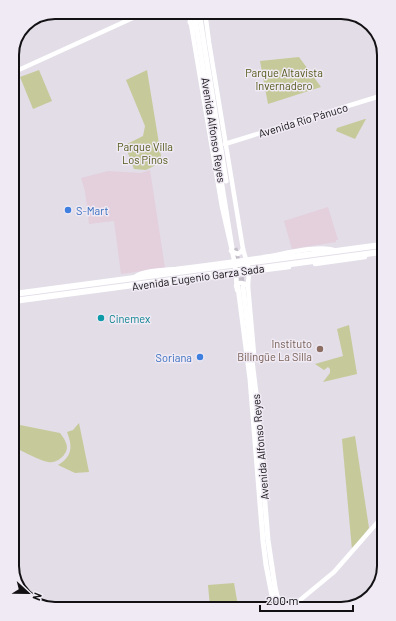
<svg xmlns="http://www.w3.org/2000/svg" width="396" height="621" font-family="Barlow,sans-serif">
<rect width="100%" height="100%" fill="#e2dde7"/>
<g fill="#e4cfdd">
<polygon points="150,170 165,268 121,274 114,221 89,224 85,191 81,178 108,171 141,173"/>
<polygon points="328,207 338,240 336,240 336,242 292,249 284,221"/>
</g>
<g fill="#c6ca9a">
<polygon points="299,57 321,87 268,104 260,61"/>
<polygon points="39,70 52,101 33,109 20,77"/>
<polygon points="147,70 162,162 146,170 134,169 125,145 143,136 145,126 126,80"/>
<polygon points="365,119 366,119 355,139 336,131 337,128"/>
<polygon points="349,325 357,374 323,382 330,373 330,369 328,367 324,370 315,364 343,356 337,329"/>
<path d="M79,423l10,49 -14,1 -17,-8c14,-8 15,-18 9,-33l6,-2z"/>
<path d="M15,424l45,9c3,4 7,9 7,15 -1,8 -11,16 -19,14 -10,-2 -23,-10 -33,-14z"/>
<polygon points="355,436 369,528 352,550 342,439"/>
<polygon points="234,583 238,606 210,607 208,585"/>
</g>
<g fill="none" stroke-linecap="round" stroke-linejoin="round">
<polyline stroke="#c3bec7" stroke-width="5" stroke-dasharray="5 2.5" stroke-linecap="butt" points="235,248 243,286"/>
<g stroke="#fff" stroke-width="4.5">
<polyline points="189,12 222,207 235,264 237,290"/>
<polyline points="205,12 209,42 243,249 249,270 248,286 254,354"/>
<polyline points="12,73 146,12"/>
<polyline points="225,144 380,96"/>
<polyline points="231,251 238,254 241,252 243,249"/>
<polyline points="315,264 365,257"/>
<path d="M135,277c7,-7 31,-7 41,-8 32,-4 63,-8 95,-13 16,-3 49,-11 63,-6"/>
<polyline points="144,286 289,267"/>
<path d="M236,286c3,-5 8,-3 12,0"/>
<polyline points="294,605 334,572 383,516"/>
</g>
<g stroke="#fff" stroke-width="5">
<polyline points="194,12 232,248"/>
<polyline points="199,12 226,181"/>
<polyline points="190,22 196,31"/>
<polyline points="210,127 211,139"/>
<polyline points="238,287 250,379 263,541 266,565 274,606"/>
<polyline points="243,287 256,393 268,540 275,587 277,596 283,606"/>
</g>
<g stroke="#fff" stroke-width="6">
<polyline points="14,294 381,245"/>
<polyline points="14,301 381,252"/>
</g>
</g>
<g fill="#3f7fe0" stroke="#efeaf4" stroke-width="1.5">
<circle cx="68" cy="210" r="4"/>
<circle cx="200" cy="357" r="4"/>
</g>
<circle fill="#0f9aa8" stroke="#efeaf4" stroke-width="1.5" cx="101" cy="318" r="4"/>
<circle fill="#8d6e63" stroke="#efeaf4" stroke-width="1.5" cx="320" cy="349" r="4"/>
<g text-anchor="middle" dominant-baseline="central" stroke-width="3" stroke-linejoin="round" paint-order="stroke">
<g font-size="11" fill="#555819" stroke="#efeaf4">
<text x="284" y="72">Parque Altavista<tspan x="284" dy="13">Invernadero</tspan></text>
<text x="145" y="146">Parque Villa<tspan x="145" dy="13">Los Pinos</tspan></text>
</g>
<g font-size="11" fill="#131114" stroke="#efeaf4">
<text transform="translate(303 120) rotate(-17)">Avenida Río Pánuco</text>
<text transform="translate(214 130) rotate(81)">Avenida Alfonso Reyes</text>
<text transform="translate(198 277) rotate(-8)">Avenida Eugenio Garza Sada</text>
<text transform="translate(260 447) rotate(-95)">Avenida Alfonso Reyes</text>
</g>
<g font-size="11" fill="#366cbe" stroke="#efeaf4" text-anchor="start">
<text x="76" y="210">S-Mart</text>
<text x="192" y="357" text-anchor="end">Soriana</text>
</g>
<g font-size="11" fill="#0d838f" stroke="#efeaf4" text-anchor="start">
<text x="109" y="318">Cinemex</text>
</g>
<g font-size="11" fill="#785e54" stroke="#efeaf4" text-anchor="end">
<text x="312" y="343">Instituto<tspan x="312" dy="13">Bilingüe La Silla</tspan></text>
</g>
</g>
<path d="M0 0H396V621H0ZM55 19H341A36 36 0 0 1 377 55V566A36 36 0 0 1 341 602H55A36 36 0 0 1 19 566V55A36 36 0 0 1 55 19Z" fill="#efeaf4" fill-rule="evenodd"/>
<path fill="none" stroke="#131114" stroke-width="2" d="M55 19H341A36 36 0 0 1 377 55V566A36 36 0 0 1 341 602H55A36 36 0 0 1 19 566V55A36 36 0 0 1 55 19Z"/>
<g transform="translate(28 593) rotate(112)" stroke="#efeaf4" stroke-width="3" paint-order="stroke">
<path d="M0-3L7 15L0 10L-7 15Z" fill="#131114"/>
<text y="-6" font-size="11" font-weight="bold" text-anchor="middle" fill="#131114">N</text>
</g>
<path d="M260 605v6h93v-6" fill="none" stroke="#131114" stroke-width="2"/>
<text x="266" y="605" font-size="12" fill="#131114" stroke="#efeaf4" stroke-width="3" paint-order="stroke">200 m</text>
</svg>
